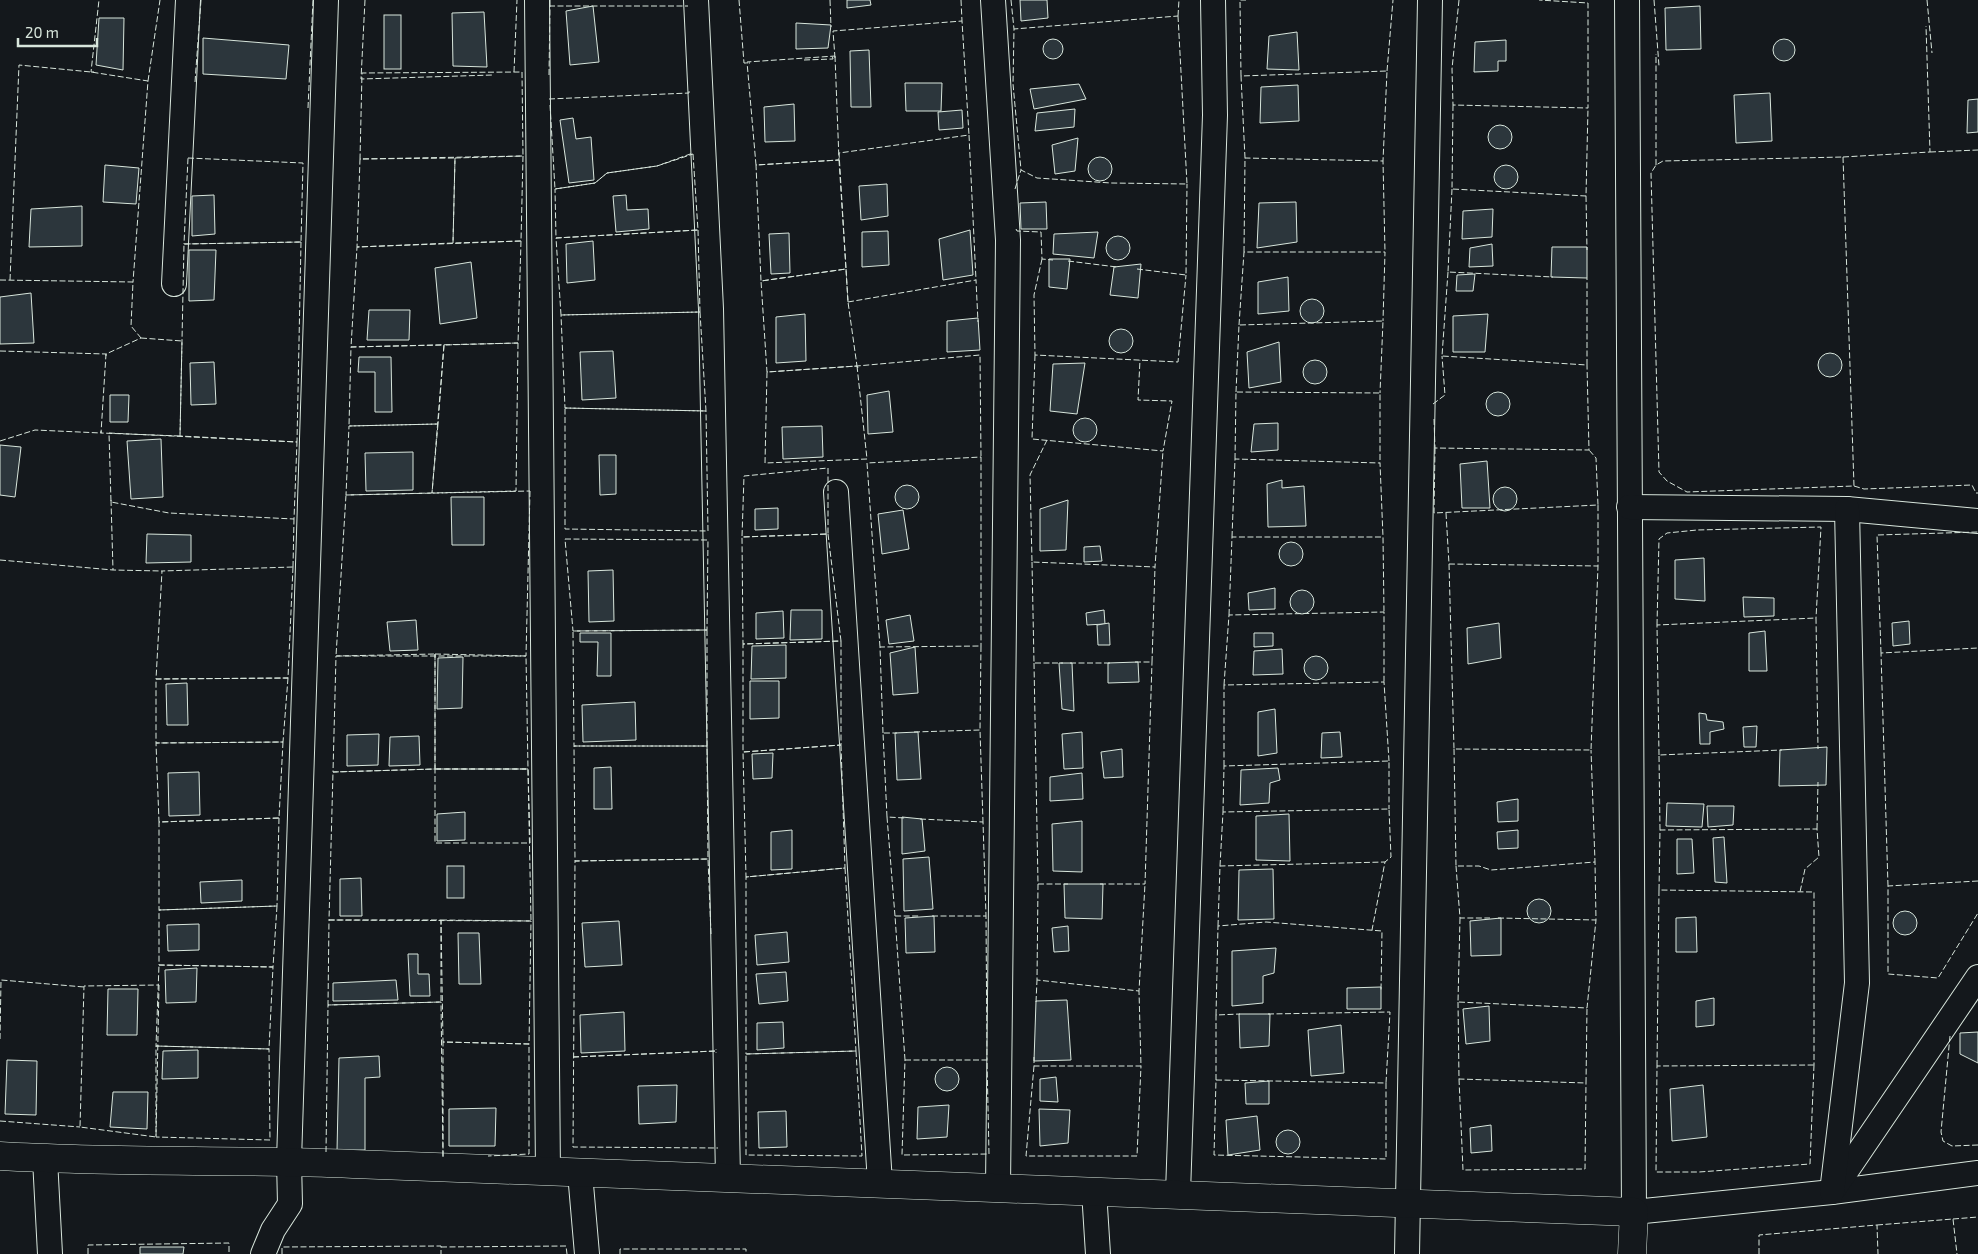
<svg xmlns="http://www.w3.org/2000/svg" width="1978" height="1254" font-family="'Exo 2',sans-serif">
<rect width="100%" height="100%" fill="#14181c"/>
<g fill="#2c363c" stroke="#d8e6dc">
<polygon points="847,0 870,0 871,5 847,8"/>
<polygon points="1020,0 1047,0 1048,18 1021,21"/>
<polygon points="593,6 599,62 570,65 566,11"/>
<polygon points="1700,6 1701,49 1666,50 1665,8"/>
<polygon points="484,12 487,67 453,66 452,13"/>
<rect x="384" y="15" width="17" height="54"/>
<polygon points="99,18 124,18 123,70 96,65"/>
<polygon points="796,23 831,25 828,48 796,49"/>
<polygon points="1297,32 1299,70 1267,69 1269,36"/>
<polygon points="203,38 289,45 286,79 203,74"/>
<circle cx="1053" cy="49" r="10"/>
<circle cx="1784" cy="50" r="11"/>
<polygon points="1506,40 1506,61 1498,61 1498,71 1474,72 1475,42"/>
<polygon points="869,50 871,107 851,107 850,51"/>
<polygon points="905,83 942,83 941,111 906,111"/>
<polygon points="1079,84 1086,99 1034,109 1030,89"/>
<polygon points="1298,85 1299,121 1260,123 1261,87"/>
<polygon points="1770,93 1772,141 1736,143 1734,95"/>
<polygon points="1978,99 1978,132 1967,133 1968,100"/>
<polygon points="794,104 795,141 765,142 764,107"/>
<polygon points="1075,109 1074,127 1035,131 1037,113"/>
<polygon points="962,110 963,128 939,130 938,112"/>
<polygon points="573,118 576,139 591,137 594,180 569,183 560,120"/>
<circle cx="1500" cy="137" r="12"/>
<polygon points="1078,138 1075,171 1055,174 1052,145"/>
<circle cx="1100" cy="169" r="12"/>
<circle cx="1506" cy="177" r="12"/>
<polygon points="105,165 139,168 136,204 103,202"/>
<polygon points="887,184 888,216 861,220 859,186"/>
<polygon points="214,195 215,234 192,236 192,196"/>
<polygon points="626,195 627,210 648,209 649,229 616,232 613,196"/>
<polygon points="1046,202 1047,229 1021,229 1020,203"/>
<polygon points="1296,202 1297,242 1257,248 1259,203"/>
<polygon points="82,206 82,246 29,247 31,209"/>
<polygon points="1493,209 1492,237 1462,239 1463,211"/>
<polygon points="970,230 973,275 943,280 939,239"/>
<polygon points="888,231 889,265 862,267 862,232"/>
<polygon points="1098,232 1094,258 1053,254 1054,234"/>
<polygon points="789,233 790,273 771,274 769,234"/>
<circle cx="1118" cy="248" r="12"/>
<polygon points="593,241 595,280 567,283 566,244"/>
<polygon points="1492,244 1493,266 1469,267 1470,248"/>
<polygon points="1552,247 1587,247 1587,278 1551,277"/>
<polygon points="189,250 216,250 214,300 189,301"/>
<polygon points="1049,259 1070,259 1067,289 1049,287"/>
<polygon points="471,262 477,318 440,324 435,268"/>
<polygon points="1141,264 1138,298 1110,295 1114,267"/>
<polygon points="1475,274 1473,291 1456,291 1457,275"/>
<polygon points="1288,277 1289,311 1258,314 1258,282"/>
<polygon points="31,293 34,343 0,344 0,297"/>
<circle cx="1312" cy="311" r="12"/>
<polygon points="369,310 410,310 409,340 367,340"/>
<polygon points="805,314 806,361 776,363 776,317"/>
<polygon points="1488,314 1485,352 1453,352 1453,316"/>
<polygon points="978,318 980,350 947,352 947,321"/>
<circle cx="1121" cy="341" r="12"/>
<polygon points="1279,342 1281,382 1249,388 1247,352"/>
<polygon points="613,351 616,398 582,400 580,352"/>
<circle cx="1830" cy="365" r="12"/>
<polygon points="359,357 391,357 392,412 375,412 375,372 358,372"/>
<circle cx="1315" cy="372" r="12"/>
<polygon points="214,362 216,404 191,405 190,363"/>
<polygon points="1085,363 1077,414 1050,411 1053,364"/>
<polygon points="889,391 893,432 868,434 867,395"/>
<circle cx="1498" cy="404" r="12"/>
<polygon points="110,395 129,395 128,422 110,422"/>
<circle cx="1085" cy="430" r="12"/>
<polygon points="1278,423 1278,450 1251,452 1254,424"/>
<polygon points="822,426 823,457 783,459 782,427"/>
<polygon points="161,439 163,497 131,499 127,441"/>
<polygon points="0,445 21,447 15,497 0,495"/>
<polygon points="413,452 413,490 366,491 365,453"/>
<polygon points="599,455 616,455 616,494 600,495"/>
<polygon points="1487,461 1490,508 1462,508 1460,464"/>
<polygon points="1282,480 1282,488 1304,486 1306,526 1268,527 1267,484"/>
<circle cx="907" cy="497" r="12"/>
<circle cx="1505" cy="499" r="12"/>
<polygon points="451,497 484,497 484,545 452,545"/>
<polygon points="1068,500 1066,550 1040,551 1040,509"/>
<polygon points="778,508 778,529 755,530 755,509"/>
<polygon points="903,510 909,549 882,554 878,514"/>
<polygon points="147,534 191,535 191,562 146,563"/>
<circle cx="1291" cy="554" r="12"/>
<polygon points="1100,546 1102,561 1084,562 1084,547"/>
<polygon points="1704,558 1705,601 1675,599 1675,560"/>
<polygon points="613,570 614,621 589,622 588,571"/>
<polygon points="1275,588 1275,609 1249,610 1248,593"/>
<circle cx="1302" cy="602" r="12"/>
<polygon points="1743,597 1774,598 1774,616 1744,617"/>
<polygon points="791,610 822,610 822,639 790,640"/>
<polygon points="1104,610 1105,624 1087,625 1086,613"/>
<polygon points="783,611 784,638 756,639 756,613"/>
<polygon points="910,615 914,641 889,644 886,620"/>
<polygon points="416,620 418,650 390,651 387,622"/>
<polygon points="1909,621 1910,644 1893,646 1892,623"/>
<polygon points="1109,623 1110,645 1098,645 1097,625"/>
<polygon points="1499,623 1501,658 1468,664 1467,628"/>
<polygon points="1765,631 1767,671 1749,671 1749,633"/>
<polygon points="580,633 611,633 611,676 597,676 598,642 580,642"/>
<polygon points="1254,633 1273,633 1273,646 1254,647"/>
<polygon points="786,645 786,678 751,679 752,646"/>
<polygon points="915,647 918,693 893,695 890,653"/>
<polygon points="1282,649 1283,674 1253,675 1254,651"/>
<circle cx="1316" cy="668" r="12"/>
<polygon points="463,657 462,708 437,709 438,658"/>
<polygon points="1138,662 1139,682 1108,683 1108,663"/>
<polygon points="1059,663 1072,663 1074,711 1062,709"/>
<polygon points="750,681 779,681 779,718 750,719"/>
<polygon points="187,683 188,725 167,725 166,684"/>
<polygon points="635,702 636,740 583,742 582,705"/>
<polygon points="1275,709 1277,753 1258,756 1258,712"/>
<polygon points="1699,713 1706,714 1707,720 1723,722 1724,729 1710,732 1710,744 1700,744"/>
<polygon points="1757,726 1756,747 1744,747 1743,727"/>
<polygon points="918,732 921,779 897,780 895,733"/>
<polygon points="1082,732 1083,768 1064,769 1062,734"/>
<polygon points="1340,732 1342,757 1321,758 1322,733"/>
<polygon points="379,734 378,765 347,766 347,735"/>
<polygon points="419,736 420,765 389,766 390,737"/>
<polygon points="1827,747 1826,785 1779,786 1780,750"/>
<polygon points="1122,749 1123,777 1104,778 1101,752"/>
<polygon points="773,753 772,778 753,779 752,754"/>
<polygon points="611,767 612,809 594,809 594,768"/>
<polygon points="1278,768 1280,780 1270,783 1269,803 1240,805 1241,770"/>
<polygon points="199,772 200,815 169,816 168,773"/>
<polygon points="1082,773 1083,799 1050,801 1050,777"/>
<polygon points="1518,799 1518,821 1498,822 1497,802"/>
<polygon points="1667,803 1704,804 1702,827 1666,826"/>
<polygon points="1707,806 1734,806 1733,825 1708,827"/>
<polygon points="465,812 465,840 437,841 437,814"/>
<polygon points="1289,814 1290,861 1256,860 1256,816"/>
<polygon points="902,817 922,819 925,851 902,854"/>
<polygon points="1082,821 1082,872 1053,871 1052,824"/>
<polygon points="792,830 792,869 771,870 771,832"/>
<polygon points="1518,830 1518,848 1498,849 1497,832"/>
<polygon points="1724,837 1727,883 1715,882 1713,838"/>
<polygon points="1677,839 1692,839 1694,873 1677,874"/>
<polygon points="929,857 933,909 904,911 903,859"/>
<rect x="447" y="866" width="17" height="32"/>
<polygon points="1273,869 1274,919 1238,920 1239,870"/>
<polygon points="361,878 362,916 340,916 340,879"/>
<polygon points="242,880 242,901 201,903 200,882"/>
<polygon points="1064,884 1103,884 1102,919 1065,918"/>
<circle cx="1539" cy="911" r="12"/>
<circle cx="1905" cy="923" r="12"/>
<polygon points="934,916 935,952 906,953 905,918"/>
<polygon points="1696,917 1697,952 1676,952 1676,918"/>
<polygon points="1501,918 1501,955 1471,956 1470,921"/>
<polygon points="619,921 622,965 585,967 582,923"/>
<polygon points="199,924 199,950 168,951 167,925"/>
<polygon points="1068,926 1069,951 1054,952 1052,928"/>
<polygon points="787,932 789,962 757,965 755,935"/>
<polygon points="458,933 479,933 481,984 459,984"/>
<polygon points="1276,948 1274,973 1263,976 1263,1003 1232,1006 1232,951"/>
<polygon points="408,954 418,954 418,974 429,974 430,996 410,996"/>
<polygon points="197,968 196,1002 166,1003 165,970"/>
<polygon points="786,972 788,1001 759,1004 756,974"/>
<polygon points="396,980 398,1000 333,1001 333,983"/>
<polygon points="1381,987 1381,1009 1347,1009 1347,988"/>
<polygon points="108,989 138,989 137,1035 107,1035"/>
<polygon points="1714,998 1714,1025 1696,1027 1696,1001"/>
<polygon points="1067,1000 1071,1060 1034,1061 1036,1001"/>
<polygon points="1489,1006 1490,1041 1466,1044 1463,1009"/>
<polygon points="624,1012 625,1051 581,1053 580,1015"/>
<polygon points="1239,1014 1270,1014 1269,1046 1240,1048"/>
<polygon points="783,1022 784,1048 757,1050 757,1023"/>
<polygon points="1341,1025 1344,1073 1311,1076 1308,1030"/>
<polygon points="1978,1032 1978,1063 1960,1054 1960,1033"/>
<polygon points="198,1050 198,1078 162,1079 163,1051"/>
<polygon points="379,1056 380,1077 365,1078 365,1150 337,1151 339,1058"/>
<polygon points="7,1060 37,1061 36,1115 5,1114"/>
<circle cx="947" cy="1079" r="12"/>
<polygon points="1056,1077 1058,1102 1040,1101 1040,1079"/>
<polygon points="1269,1081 1269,1104 1246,1104 1245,1083"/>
<polygon points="677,1085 676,1122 639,1124 638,1086"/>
<polygon points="1703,1085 1707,1137 1672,1141 1670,1089"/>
<polygon points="113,1092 148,1092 147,1129 110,1127"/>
<polygon points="949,1105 947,1137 917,1139 918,1107"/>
<polygon points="496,1108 495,1146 449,1146 449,1109"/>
<polygon points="1039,1109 1070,1110 1068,1143 1040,1146"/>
<polygon points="786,1111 787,1147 759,1148 758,1112"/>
<polygon points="1257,1116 1260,1150 1228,1155 1226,1120"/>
<polygon points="1491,1125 1492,1151 1471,1153 1470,1128"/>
<circle cx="1288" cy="1142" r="12"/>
<polygon points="140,1247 184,1247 183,1254 140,1254"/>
</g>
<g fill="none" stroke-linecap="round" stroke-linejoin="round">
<g stroke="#d8e6dc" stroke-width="26">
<g id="street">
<polyline points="537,0 548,1172"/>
<polyline points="696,0 711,309 728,1177"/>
<polyline points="993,0 1008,240 998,1187"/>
<polyline points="1627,0 1634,1212 1832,1192 1978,1173"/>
<polyline points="174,284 188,0"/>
<polyline points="836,492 880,1183"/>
<polyline points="1629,507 1847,509 1978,521"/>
<polyline points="45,1159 50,1254"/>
<polyline points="580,1173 587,1254"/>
<polyline points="1834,1189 1978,977"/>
<polyline points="1094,1191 1098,1254"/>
<polyline points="1832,1192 1857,983 1847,509"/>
<polyline points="1178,1193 1215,115 1213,0"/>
<polyline points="263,1254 273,1230 290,1204 289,1161 326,0"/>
<polyline points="1407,1254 1430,0"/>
</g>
</g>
<g stroke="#d8e6dc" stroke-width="29">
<path id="secondary" d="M0,1156c117,7 236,3 353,8 427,17 854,31 1281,48l-2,42"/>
</g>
<use href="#street" stroke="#14181c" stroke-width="24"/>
<use href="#secondary" stroke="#14181c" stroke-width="28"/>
<g stroke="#d8e6dc" stroke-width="1" stroke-dasharray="6 2.5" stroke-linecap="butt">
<polyline points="365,0 361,79 493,75"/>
<polyline points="550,0 550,6"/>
<polyline points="739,0 744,63 750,63"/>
<polyline points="830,0 831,27"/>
<polyline points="961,0 962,21"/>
<polyline points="1011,0 1014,29"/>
<polyline points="1459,0 1452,69 1453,105 1588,108 1588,3 1539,0"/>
<polyline points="1654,0 1659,66"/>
<polyline points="1927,0 1932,53"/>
<polygon points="1178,16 1187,184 1111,183 1037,178 1021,170 1013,84 1014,29"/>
<polyline points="1178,16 1179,0"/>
<polygon points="835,56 839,160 756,165 747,62"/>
<polyline points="835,58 833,31 962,21 969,135"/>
<polyline points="804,60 833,59 832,55"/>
<polyline points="1387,71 1393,0"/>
<polyline points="94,72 91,72 99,0"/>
<polyline points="514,72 517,0"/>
<polygon points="522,72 523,156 360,159 362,73"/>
<polyline points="549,75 550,6 688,6"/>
<polyline points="1241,76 1240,0 1246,0"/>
<polyline points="148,81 160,0"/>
<polyline points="195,82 201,0"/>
<polyline points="549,99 689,93 689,91"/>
<polyline points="550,105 555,189 595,183 607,173 657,166 693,153"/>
<polyline points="1453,105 1452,189 1586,196 1588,108"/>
<polyline points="308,108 313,0"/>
<polyline points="1930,152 1978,150"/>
<polygon points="693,154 698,230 556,238 555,189 595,183 607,173 657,166"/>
<polygon points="523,156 521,241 453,243 455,158"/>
<polygon points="1843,157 1854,486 1687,492 1667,481 1659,472 1651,173 1656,165 1663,161"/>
<polyline points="1843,157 1930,152 1926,26"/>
<polygon points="188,158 303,163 301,242 184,244"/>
<polygon points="455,158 453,243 357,247 360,159"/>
<polyline points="1245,158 1241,76 1387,71 1383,161"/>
<polygon points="839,160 846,269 761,281 756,165"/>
<polyline points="1656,165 1656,54"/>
<polyline points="1015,189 1021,170"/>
<polyline points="1452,189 1448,272 1553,277"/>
<polyline points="1586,196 1587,250"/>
<polyline points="1016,229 1017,231 1041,232 1042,259 1053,260"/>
<polygon points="698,230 700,312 561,315 556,238"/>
<polygon points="521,241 518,343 351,347 357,247"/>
<polygon points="301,242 297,442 180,436 184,244"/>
<polyline points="1244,252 1245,158 1383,161 1385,252"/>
<polyline points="1042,259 1034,295 1035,355 1178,362 1186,275"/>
<polyline points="1068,261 1117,267"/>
<polygon points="846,269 848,302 857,366 767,372 761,281"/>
<polyline points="1137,269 1186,275 1187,184"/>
<polyline points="1448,272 1442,356 1587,365 1587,278"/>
<polyline points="0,280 133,282 131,326 141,338"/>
<polyline points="10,280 19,65 91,72 148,81 133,282"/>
<polyline points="848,302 839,153 969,135 976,280"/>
<polyline points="848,302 976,280 978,322"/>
<polygon points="700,312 706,411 565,408 561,315"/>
<polyline points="1239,325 1244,252 1385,252 1383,321"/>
<polygon points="141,338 182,341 180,436 101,433 106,354"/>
<polygon points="518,343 516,491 432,493 444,345"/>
<polygon points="444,345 438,424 349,426 351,347"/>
<polyline points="0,351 106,354 106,356"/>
<polyline points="1035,355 1032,439 1163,451 1172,401 1138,400 1140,360"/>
<polygon points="857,366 867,459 765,463 767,372"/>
<polyline points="858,368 857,366 980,355 981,457"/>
<polyline points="1236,392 1239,325 1383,321 1380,393"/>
<polyline points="1433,404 1445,395 1442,356"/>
<polygon points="565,408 706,411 708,531 565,529"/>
<polyline points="1434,419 1435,448 1589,450 1587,365"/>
<polygon points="438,424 432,493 346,495 349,426"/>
<polygon points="109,433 297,442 294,519 169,513 111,502"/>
<polyline points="1047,440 1030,475 1032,562 1155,567 1163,451"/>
<polyline points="0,441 35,430 101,433 101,431"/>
<polyline points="1435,448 1434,513 1598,505 1596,458 1589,450"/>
<polyline points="1235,459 1236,392 1380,393 1380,463"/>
<polygon points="828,468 828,534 742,537 744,476"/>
<polyline points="1854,486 1864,489 1972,485 1976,493 1978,493"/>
<polygon points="530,491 526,656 336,656 346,495"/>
<polyline points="111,500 113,570"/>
<polyline points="1446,513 1449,564 1598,566 1598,505"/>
<polygon points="828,534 841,641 743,644 742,537"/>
<polyline points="1232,537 1235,459 1380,463 1383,537"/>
<polygon points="565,539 708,540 707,630 573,631"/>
<polyline points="0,560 113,570 162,571"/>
<polyline points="1032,562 1034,663 1063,663"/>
<polyline points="1449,564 1454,749 1591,750 1598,566"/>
<polygon points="293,567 288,678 156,679 162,571"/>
<polyline points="293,567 294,519"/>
<polyline points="1229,615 1232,537 1383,537 1384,612"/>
<polyline points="1657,625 1659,539 1667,533 1697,530 1821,527 1816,618"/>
<polygon points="707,630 707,746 574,746 573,631"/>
<polygon points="841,641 841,745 743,752 743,644"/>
<polyline points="880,647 867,463 981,457 981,646"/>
<polyline points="1881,653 1877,535 1978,532"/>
<polygon points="435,654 435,769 333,772 336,656"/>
<polygon points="435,654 526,656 528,769 435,769"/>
<polyline points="1135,662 1152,662 1155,567"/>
<polyline points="1034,663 1038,884 1068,884"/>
<polyline points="1070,663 1110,663"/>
<polygon points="288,678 283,742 156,743 156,679"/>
<polyline points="1224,685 1229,615 1384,612 1384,682"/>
<polyline points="914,732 980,730 983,822"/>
<polyline points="883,733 880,647 981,646 980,730"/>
<polygon points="283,742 279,818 159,822 156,743"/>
<polygon points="841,745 845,868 746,877 743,752"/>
<polygon points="574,746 707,746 708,859 575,861"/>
<polyline points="1454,749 1456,866 1479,866 1491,870 1595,862 1591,750"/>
<polyline points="1659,755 1657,625 1816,618 1818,749"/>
<polyline points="1224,766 1224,685 1384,682 1389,761"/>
<polygon points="435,769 528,769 531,921 329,920 333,772"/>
<polygon points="435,769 528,769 530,843 435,843"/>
<polyline points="1223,812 1224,766 1389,761 1389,809"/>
<polyline points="887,817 883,733 897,733"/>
<polygon points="279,818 277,906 159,910 159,822"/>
<polyline points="920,819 983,822 986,916"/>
<polyline points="1817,829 1818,782"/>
<polyline points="1660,830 1659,755 1782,750"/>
<polyline points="1220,866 1223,812 1389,809 1391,857 1385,862"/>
<polyline points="1456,866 1460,918 1490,918"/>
<polygon points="845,868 856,1051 746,1054 746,877"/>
<polyline points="1978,881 1888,886 1888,974 1938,978 1978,913"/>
<polyline points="1038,884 1037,980 1139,991 1145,884"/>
<polyline points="1100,884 1145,884 1152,662"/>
<polyline points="1888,886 1881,653 1978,648"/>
<polyline points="1659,890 1660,830 1817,829 1819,857 1805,869 1800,892"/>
<polygon points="277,906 273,967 159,965 159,910"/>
<polyline points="895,916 887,817 905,818"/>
<polyline points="932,916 986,916 987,1060"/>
<polyline points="1460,918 1458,1002 1587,1008 1596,920"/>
<polyline points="1498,918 1596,920 1595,862"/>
<polygon points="329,920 441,920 441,1002 328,1005"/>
<polygon points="441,920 531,921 529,1044 443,1042"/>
<polyline points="1218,926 1220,866 1385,862 1372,930"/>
<polyline points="711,934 708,859 575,861 573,1147 718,1148"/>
<polygon points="159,965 273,967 269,1049 156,1046"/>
<polygon points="159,985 156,1137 80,1127 84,986"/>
<polyline points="1036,1002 1037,980"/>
<polyline points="1458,1002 1459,1079 1586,1083 1587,1008"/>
<polyline points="1268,1014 1390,1012 1386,1083"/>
<polyline points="1216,1015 1218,926 1266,922 1382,931 1381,990"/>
<polyline points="1950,1036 1941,1132 1943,1141 1952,1146 1978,1145"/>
<polyline points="0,1039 1,980 84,987"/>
<polygon points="156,1046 269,1049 270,1140 156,1137"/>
<polygon points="856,1051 862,1156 746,1155 746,1054"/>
<polyline points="573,1057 716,1051 716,1053"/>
<polyline points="573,1057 716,1051 716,1049"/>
<polyline points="1034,1057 1034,1066 1141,1066 1139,991"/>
<polyline points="905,1060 895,916 920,916"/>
<polygon points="905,1060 987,1060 989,1154 902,1155"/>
<polygon points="1814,1065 1810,1164 1699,1172 1656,1172 1657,1066"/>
<polyline points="1034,1066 1026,1156 1137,1156 1141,1066"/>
<polyline points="1657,1066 1659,890 1814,892 1814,1065"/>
<polyline points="1459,1079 1463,1170 1585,1169 1586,1083"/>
<polygon points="1216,1080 1386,1083 1386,1159 1214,1155"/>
<polyline points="1216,1080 1216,1015 1240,1014"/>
<polyline points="0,1121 80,1127"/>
<polyline points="326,1152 328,1005 441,1002 443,1157"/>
<polyline points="443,1157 443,1042 529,1044 529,1154 488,1156"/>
<polyline points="1953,1219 1978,1217"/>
<polyline points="1877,1225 1953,1219 1957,1254"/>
<polyline points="441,1247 566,1246 567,1254"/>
<polyline points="88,1254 88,1245 229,1243 229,1254"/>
<polyline points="282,1254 282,1247 441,1246 441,1254"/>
<polyline points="620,1254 620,1249 746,1249 746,1254"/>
<polyline points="1759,1254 1759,1235 1877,1225 1878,1254"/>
</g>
</g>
<path d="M18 38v8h79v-8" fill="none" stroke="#d8e6dc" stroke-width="2.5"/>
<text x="25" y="38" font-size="15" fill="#d8e6dc" stroke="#14181c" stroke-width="4" paint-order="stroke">20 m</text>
</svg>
